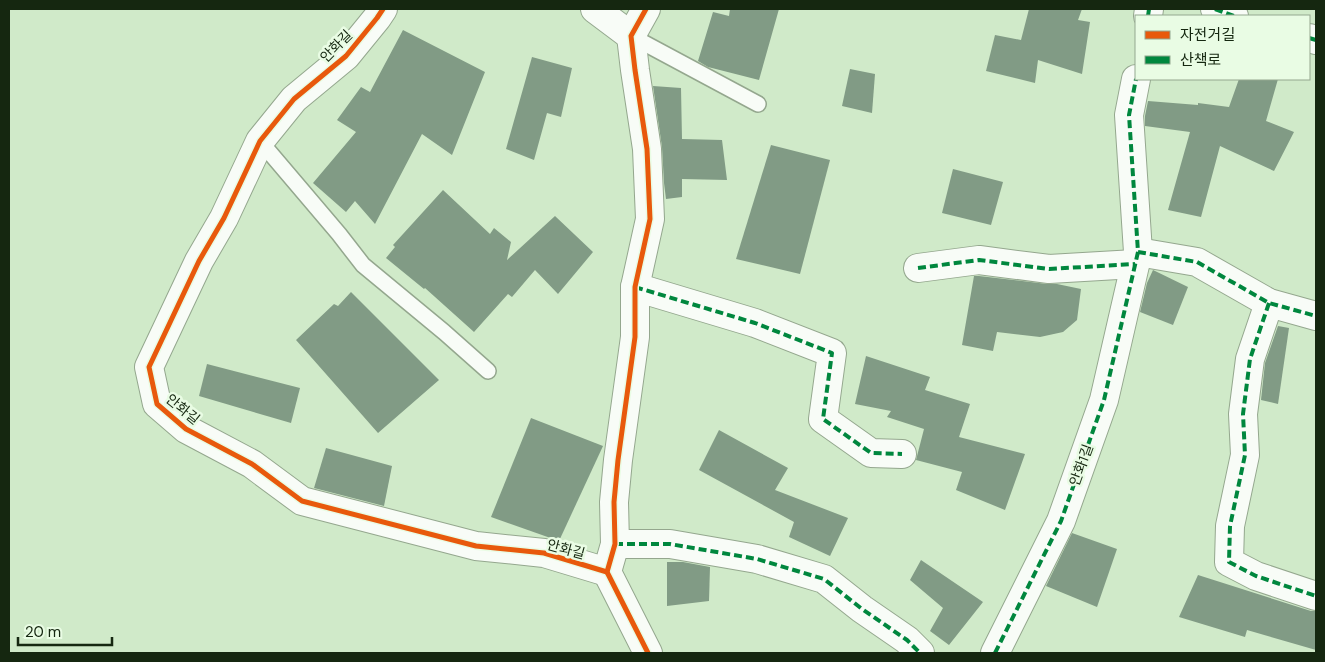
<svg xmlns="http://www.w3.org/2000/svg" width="1325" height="662" font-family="'DM Sans','Noto Sans KR',sans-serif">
<rect width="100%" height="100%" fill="#d0eac9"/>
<g fill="#819b85">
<polygon points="730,9 779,9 759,80 708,67 698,61 713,12 729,16"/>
<polygon points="1029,9 1082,9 1078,20 1090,22 1082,74 1038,60 1035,83 986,71 995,35 1021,40"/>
<polygon points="403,30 485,72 452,155 422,134 375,224 355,201 346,212 313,183 356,132 337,120 361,87 370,92"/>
<polygon points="532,57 572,68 561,117 547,113 534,160 506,149"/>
<polygon points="850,69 875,74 872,113 842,106"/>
<polygon points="1239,79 1278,79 1266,121 1294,132 1274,171 1220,146 1201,217 1168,210 1190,132 1145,126 1145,116 1148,101 1198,105 1198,103 1229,107"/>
<polygon points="653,86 681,88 682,139 722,140 727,180 682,179 682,197 666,199 664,183 662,147"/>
<polygon points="771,145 830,160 800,274 736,259"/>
<polygon points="953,169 1003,182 991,225 942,213"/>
<polygon points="443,190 490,234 494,228 511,242 507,260 555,216 593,252 558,294 535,270 512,297 508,294 474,332 425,288 424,289 386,258 395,247 393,245"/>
<polygon points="1153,270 1188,287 1173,325 1140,312 1147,283"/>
<polygon points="974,276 979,276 1047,284 1057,284 1081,289 1077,320 1063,332 1040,337 997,332 993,351 962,345"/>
<polygon points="351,292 439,380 378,433 296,340 334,304 338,306"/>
<polygon points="1278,326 1289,328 1278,404 1261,400 1265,363"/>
<polygon points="866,356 930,377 925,390 970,404 959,437 1025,454 1005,510 956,490 962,472 916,460 924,429 887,417 891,411 855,404"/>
<polygon points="207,364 300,388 291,423 199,396"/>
<polygon points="531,418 603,446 559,541 491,517"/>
<polygon points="719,430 788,468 775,490 848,518 830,556 789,537 794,522 699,470"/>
<polygon points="326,448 392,466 384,506 314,488"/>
<polygon points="1072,533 1117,549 1097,607 1046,586"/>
<polygon points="921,560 983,602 949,645 930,631 943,608 910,580"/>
<polygon points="667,562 683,562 710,567 709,601 667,606"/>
<polygon points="1198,575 1311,611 1316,611 1316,650 1247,630 1245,637 1179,617"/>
</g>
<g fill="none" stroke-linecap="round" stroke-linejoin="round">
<g stroke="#94a78e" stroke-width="18">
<g id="service">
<polyline points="631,36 758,104"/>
<polyline points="260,141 339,234 363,265 444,332 488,371"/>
</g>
</g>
<g stroke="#94a78e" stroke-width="30">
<g id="minor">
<polyline points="383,9 377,18 346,56 294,99 260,141 224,218 199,261 149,367 157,404 186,429 252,464 302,501 476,546 544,553 607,572"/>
<polyline points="595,9 631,36"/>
<polyline points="646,9 631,36 635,70 647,149 650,219 635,287 635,337 618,460 614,502 615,544 607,572 648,653"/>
<polyline points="1215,9 1234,16"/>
<polyline points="1148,16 1149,9"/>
<polyline points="1309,38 1316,40"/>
<polyline points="1138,252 1197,262 1269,303 1316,316"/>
<polyline points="918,268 979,260 1049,269 1135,264"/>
<polyline points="635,287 755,323 832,353 823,419 871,453 902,454"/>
<polyline points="1269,303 1250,359 1243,414 1245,455 1230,526 1229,562 1256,576 1316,596"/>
<polyline points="615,544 670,544 757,559 824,579 862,609 907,640 920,653"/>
<polyline points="995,653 1061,521 1104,400 1138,252 1129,115 1136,79"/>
</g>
</g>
<use href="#service" stroke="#f8fcf7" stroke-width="15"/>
<use href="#minor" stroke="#f8fcf7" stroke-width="28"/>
<g stroke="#00873e" stroke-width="4" stroke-dasharray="8 4" stroke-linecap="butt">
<polyline points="1215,9 1234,16"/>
<polyline points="1148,16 1149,9"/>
<polyline points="1309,38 1316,40"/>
<polyline points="1138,252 1197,262 1269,303 1316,316"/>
<polyline points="918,268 979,260 1049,269 1135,264"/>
<polyline points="635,287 755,323 832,353 823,419 871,453 902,454"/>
<polyline points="1269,303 1250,359 1243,414 1245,455 1230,526 1229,562 1256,576 1316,596"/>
<polyline points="615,544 670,544 757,559 824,579 862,609 907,640 920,653"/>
<polyline points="995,653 1061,521 1104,400 1138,252 1129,115 1136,79"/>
</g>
<g stroke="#e9fce4" stroke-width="8">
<g id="cycleway">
<polyline points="383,9 377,18 346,56 294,99 260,141 224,218 199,261 149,367 157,404 186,429 252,464 302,501 476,546 544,553 607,572"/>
<polyline points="646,9 631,36 635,70 647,149 650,219 635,287 635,337 618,460 614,502 615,544 607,572 648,653"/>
</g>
</g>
<use href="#cycleway" stroke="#e8590c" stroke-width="5"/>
</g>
<g text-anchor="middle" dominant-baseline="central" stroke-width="5" stroke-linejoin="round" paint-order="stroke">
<g font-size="14" fill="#152710" stroke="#e9fce4">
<text transform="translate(336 46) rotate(-45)">안화길</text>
<text transform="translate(183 409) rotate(39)">안화길</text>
<text transform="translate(1081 465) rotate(-70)">안화1길</text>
<text transform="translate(566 549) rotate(15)">안화길</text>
</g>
</g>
<rect width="1325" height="662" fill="none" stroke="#152710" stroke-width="20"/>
<rect x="1135" y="15" width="175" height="65" fill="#e9fce4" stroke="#94a78f"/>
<rect x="1145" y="31" width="25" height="8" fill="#e8590c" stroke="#94a78f"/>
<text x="1180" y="40" font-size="15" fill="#152710">자전거길</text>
<rect x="1145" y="56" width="25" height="8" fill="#00873e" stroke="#94a78f"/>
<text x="1180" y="65" font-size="15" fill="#152710">산책로</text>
<path d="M18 637v8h94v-8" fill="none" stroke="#152710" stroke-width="2.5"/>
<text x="25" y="637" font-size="15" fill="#152710" stroke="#e9fce4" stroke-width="4" paint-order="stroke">20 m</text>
</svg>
